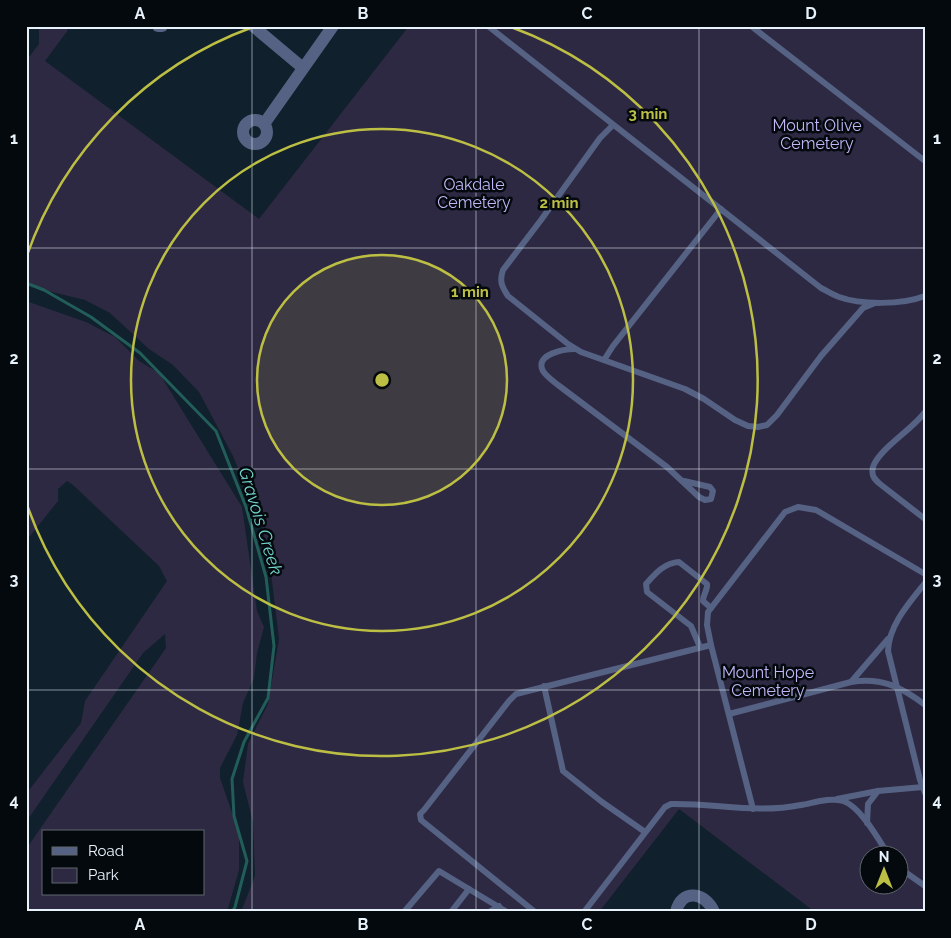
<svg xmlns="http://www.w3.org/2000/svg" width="951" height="938" font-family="Raleway,sans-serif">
<rect width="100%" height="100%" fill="#10202c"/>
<g fill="#2e2943" fill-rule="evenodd">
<path d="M39,26h27l2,4 -23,31 214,158 150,-193h516v886h-110l-136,-103 -80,103h-358l14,-36 -2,-54 -10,-40 5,-38 20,-40 11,-65 -8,-66 -8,-44 -30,-73 -34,-64 -26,-27 -24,-16 -39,-36 -25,-13 -41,-10 -18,-6v-223l13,-17zM868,856h30v30h-30z"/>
<path d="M26,301l60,21 29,15 24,24 20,12 83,134 15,104 7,16 -7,26 -3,25 -11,25 -6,32 -17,33v10l19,55v37l-12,42h-201v-63l140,-201 -1,-14 -22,19 -117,169v-28l55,-71 4,-22 82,-120 -8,-15 -86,-81 -6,-4 -9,8v12l-32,40zM44,832h160v62h-160z"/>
</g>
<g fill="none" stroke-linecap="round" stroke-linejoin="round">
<polyline stroke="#225d59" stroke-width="3" points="26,283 44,290 91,317 140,353 216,431 246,507 266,577 274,646 268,698 244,742 232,779 234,816 247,861 235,907 232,912"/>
<g stroke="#556283" stroke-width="6">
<path d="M488,26l333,262c6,3 12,7 18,9 22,8 63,8 86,-1"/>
<polyline points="751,26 925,161"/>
<path d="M613,125l-13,13 -59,82 -38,50c-4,11 -1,17 5,26l60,48 13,8 104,37 19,10 31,21 13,6 10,1 9,-2 10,-10 44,-59 42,-48 12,-5"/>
<path d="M575,349c-10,0 -41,5 -32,22 3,5 10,10 15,14l109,82 32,30 6,3 6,-1 2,-8 -3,-4 -26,-6"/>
<polyline points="604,360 613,346 721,209"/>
<path d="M925,412c-12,17 -46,37 -52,55 -2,8 1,12 7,17l45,35"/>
<path d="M925,583c-16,20 -36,42 -37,68l32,129 5,13"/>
<polyline points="711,645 707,625 708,612 785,512 798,507 816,510 925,574"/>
<path d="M700,647l-9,-21 -44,-34 -1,-8c9,-10 18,-21 33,-22l28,22c1,6 -4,10 -4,17l8,7"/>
<path d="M851,682c30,-5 51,5 74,23"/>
<polyline points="544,686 563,771 602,802 645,832"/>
<polyline points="729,714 851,682 888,639"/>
<polyline points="837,799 878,791 923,787"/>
<polyline points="867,823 868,804 878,791"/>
<polyline points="898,867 925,886"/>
<polyline points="404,912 439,871 507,912"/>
<polyline points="451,912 469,889"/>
<polyline points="489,912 499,906"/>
<polyline points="535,912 421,820 420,814 424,810 509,701 516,694 711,645 753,809"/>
<path d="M584,912l81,-105 6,-3c44,-1 85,10 130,1 12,-2 29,-8 42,-4 17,5 36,39 46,55"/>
</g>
<g stroke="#556283" stroke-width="12">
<polyline points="158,26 162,26"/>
<polyline points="253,26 303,68"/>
<circle cx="255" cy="132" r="12"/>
<polyline points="264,124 333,26"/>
<path d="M676,912c5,-24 30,-20 38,0"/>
</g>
</g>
<path fill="none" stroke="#e8f2fa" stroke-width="1" stroke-opacity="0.55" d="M252,26v886M476,26v886M699,26v886M26,248h899M26,469h899M26,690h899"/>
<circle cx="382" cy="380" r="125" fill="#bcbf43" fill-opacity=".12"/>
<g fill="none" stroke="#bcbf43" stroke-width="2.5">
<circle cx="382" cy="380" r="125"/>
<circle cx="382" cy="380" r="251"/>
<path d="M26 258A376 376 0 0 1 253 27M511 27A376 376 0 1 1 26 502"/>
</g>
<g text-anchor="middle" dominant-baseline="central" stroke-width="5" stroke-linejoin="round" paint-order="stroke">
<g font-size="16" fill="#c2b6f7" stroke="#04090e">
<text x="817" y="125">Mount Olive<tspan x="817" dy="18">Cemetery</tspan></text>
<text x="474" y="184">Oakdale<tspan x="474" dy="18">Cemetery</tspan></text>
<text x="768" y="672">Mount Hope<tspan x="768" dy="18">Cemetery</tspan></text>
</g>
<g font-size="18" font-style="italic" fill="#73d3cb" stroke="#04090e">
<text transform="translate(261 521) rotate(73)">Gravois Creek</text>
</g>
</g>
<circle cx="382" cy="380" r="8" fill="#bcbf43" stroke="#04090e" stroke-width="2.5"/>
<g font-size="15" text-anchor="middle" font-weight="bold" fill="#bcbf43" stroke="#04090e" stroke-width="5" stroke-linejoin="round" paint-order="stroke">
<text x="648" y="119">3 min</text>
<text x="559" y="208">2 min</text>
<text x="470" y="297">1 min</text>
</g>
<rect width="951" height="938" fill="none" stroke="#04090e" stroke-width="55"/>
<rect x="42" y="830" width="162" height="65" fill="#04090e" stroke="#5f666c"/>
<rect x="52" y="847" width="25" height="8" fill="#556283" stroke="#5f666c"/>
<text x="88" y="856" font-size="15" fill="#e8f2fa">Road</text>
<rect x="52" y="868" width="25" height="15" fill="#2e2943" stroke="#5f666c"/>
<text x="88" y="880" font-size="15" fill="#e8f2fa">Park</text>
<g transform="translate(884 870)"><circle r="24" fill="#04090e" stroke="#5f666c"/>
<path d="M0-4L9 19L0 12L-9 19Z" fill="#bcbf43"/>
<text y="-8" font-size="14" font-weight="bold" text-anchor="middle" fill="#e8f2fa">N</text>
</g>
<rect x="28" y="28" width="896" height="882" fill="none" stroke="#e8f2fa" stroke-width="2"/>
<g font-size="16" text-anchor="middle" font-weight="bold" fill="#e8f2fa">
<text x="140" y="19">A</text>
<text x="363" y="19">B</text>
<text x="587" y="19">C</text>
<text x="811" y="19">D</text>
<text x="14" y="144">1</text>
<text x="937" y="144">1</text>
<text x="14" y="364">2</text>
<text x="937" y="364">2</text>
<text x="14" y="585">3</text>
<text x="937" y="585">3</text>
<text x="14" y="806">4</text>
<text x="937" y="806">4</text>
<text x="140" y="930">A</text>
<text x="363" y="930">B</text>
<text x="587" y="930">C</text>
<text x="811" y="930">D</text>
</g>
</svg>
